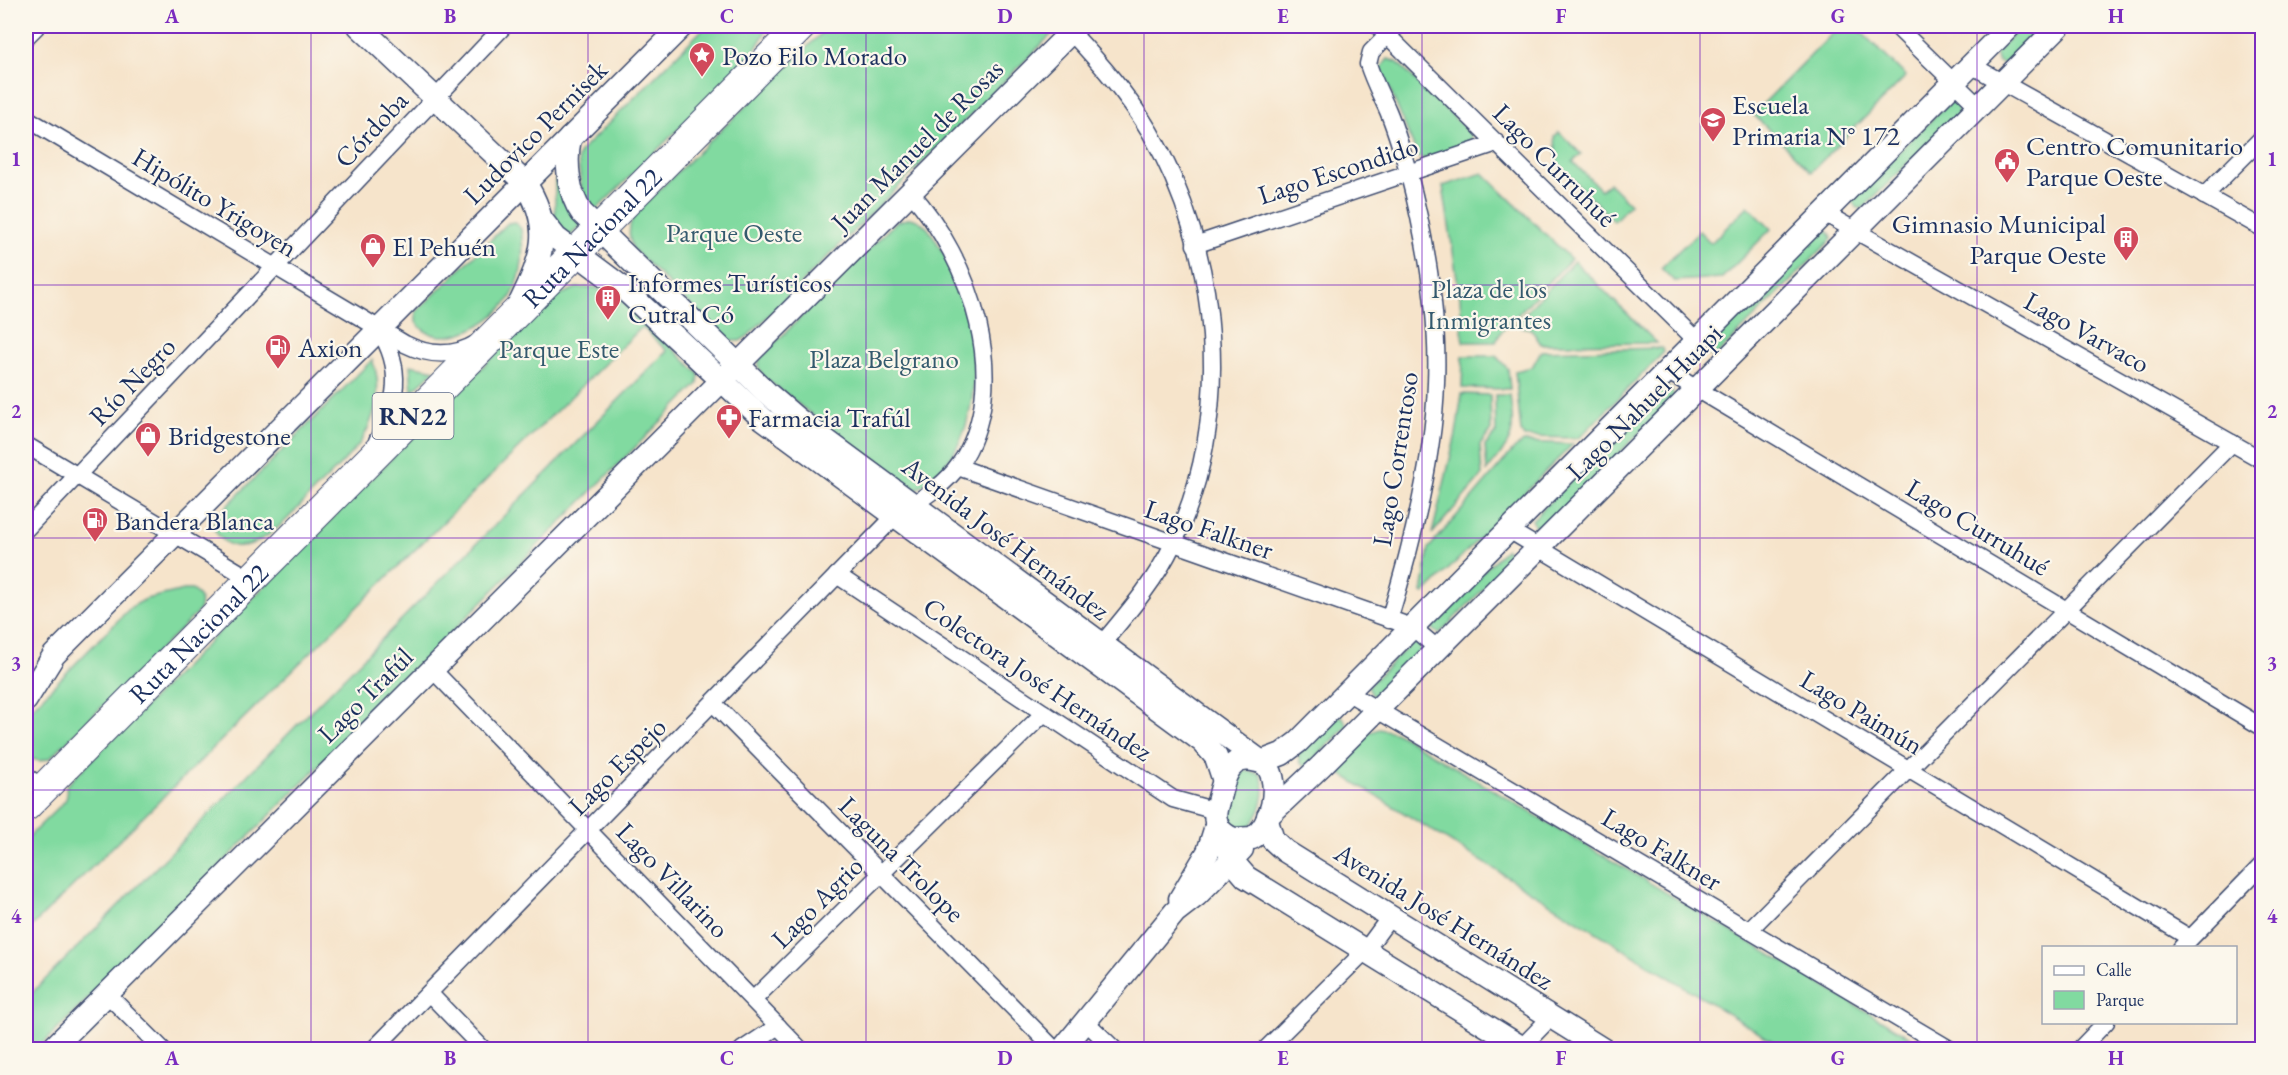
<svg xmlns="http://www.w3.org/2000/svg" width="2288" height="1075" font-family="'EB Garamond',serif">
<rect width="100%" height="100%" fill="#fbf7ec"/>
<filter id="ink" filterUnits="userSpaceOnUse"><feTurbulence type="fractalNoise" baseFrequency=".0167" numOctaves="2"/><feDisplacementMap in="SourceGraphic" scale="12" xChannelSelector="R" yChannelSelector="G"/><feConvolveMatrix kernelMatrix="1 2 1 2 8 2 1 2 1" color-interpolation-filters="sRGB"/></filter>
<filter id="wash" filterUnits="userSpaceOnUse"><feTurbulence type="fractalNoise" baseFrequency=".008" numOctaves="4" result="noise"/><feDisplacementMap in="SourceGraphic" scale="24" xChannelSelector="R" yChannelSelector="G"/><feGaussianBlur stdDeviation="1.35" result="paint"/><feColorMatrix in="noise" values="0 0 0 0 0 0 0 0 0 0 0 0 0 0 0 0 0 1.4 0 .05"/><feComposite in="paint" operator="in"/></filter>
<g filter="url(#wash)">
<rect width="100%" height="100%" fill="#f6e4cb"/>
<g fill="#81daa0" stroke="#4e847f" stroke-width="1.5">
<polygon points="706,26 769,26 749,60 595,211 583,201 578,158 580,152"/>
<path d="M829,26h231l-312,310 -8,5h-12l-95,-92c-6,-15 -5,-29 7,-41z"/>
<polygon points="1840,26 1855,26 1906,76 1811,172 1753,114"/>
<polygon points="2020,26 2047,26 2005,64 1999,62 1995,54"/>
<polygon points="1388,59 1397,62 1471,134 1472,143 1425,159 1418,157 1381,68"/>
<polygon points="1951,101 1958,107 1958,114 1862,209 1856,207 1851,199"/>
<polygon points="1559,132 1581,154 1573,162 1601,190 1609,183 1630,204 1614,221 1557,164 1555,137"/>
<polygon points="1483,173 1571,259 1501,332 1496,342 1463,342 1460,298 1443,186"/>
<polygon points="559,176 582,224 569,237 555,221 555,180"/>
<polygon points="1748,206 1771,229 1722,278 1674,281 1661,268 1699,231 1711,243"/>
<path d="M910,218c17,3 23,18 31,31 38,60 52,176 -7,227 -7,6 -13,13 -22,14l-11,-5 -137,-108 -6,-11 2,-8 136,-136z"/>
<path d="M515,222l6,7c3,20 2,46 -8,64 -14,28 -74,63 -97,29v-10l92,-89z"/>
<polygon points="1822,229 1830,233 1832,239 1715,357 1709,355 1704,347"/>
<polygon points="1574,261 1657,343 1541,344 1531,329 1514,325"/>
<polygon points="594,287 624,301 699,374 698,384 38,1049 26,1049 26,999 667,351 642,327 26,932 26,839 65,801 67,796 66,786 550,299 576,288"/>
<polygon points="1662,348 1663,353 1579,438 1524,437 1521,432 1515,371 1532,367 1541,351"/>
<polygon points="1463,356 1496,356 1508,369 1510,389 1462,388"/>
<path d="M372,360c12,27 3,59 -12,83 -14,17 -30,32 -45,47 -21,22 -75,89 -102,37l2,-9z"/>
<polygon points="410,365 435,370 412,391"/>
<polygon points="1664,387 1671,389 1675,397 1543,530 1537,529 1532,520"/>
<polygon points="1462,394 1490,395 1491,431 1480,445 1482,476 1432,534 1456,434"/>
<path d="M1495,395h15c5,42 4,43 -23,76l-2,-25 11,-13z"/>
<polygon points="1524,442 1573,444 1424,594 1422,593 1429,548 1515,448"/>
<polygon points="1506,549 1513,559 1440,633 1434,631 1431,622"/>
<path d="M184,590h8c9,6 12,15 4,24l-146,144 -9,3 -15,-3v-42l4,-6 101,-103 15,-8z"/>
<polygon points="1414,641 1419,645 1421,651 1375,696 1372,695 1368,686"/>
<polygon points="1337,716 1343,717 1347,726 1306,767 1300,763 1298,754"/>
<polygon points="1379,729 1395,732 1930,1049 1785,1049 1331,768 1368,733"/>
<path d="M1244,770l16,4c9,18 1,40 -12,55l-15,-1 -7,-8 6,-38z"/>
</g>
</g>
<g filter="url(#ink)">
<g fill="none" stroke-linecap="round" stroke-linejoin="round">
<g stroke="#3c4a6e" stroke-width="19">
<g id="street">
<polyline points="1378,26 1697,341"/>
<polyline points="1896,26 1978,106"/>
<path d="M1071,32c29,31 57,63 79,100 70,120 85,286 23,412 -19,40 -49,73 -77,107"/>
<polyline points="26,37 37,26"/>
<polyline points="1971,65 2262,228"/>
<path d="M26,118l379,226c24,12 49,13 72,-1"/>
<polyline points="2204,196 2262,138"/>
<polyline points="1824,213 2262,460"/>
<polyline points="1195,245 1497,143"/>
<polyline points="1667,371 2262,727"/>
<path d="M377,441c20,-38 27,-73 2,-111"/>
<polyline points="26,445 252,580"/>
<polyline points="958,467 1412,627 1438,649"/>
<polyline points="26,529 504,26"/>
<polyline points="1509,530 2190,938"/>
<polyline points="837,575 1173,799 1216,811"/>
<path d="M1389,620c22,-72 45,-162 47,-237 3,-71 -10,-143 -28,-212 -6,-20 -12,-41 -20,-60 -7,-16 -15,-31 -20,-47l3,-12 26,-26"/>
<polyline points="432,669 801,1050"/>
<polyline points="1347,692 1951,1050"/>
<polyline points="714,704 1055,1050"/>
<polyline points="1749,930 2232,443"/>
<polyline points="2181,948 2262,865"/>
<polyline points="429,993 484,1050"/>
<polyline points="107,994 163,1050"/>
<polyline points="753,1000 1044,713"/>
<polyline points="1085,1021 1115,1050"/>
<path d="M373,1050l522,-534c22,-15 48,-28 64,-51 56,-80 11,-208 -49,-273"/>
<polyline points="742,1050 778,1026"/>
<polyline points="1265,1050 1365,951 1390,917"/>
<polyline points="1519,1050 1551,1017"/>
<polyline points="2079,1050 2106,1022"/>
</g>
</g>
<g stroke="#3c4a6e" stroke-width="25">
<g id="secondary">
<path d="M359,26l166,157c29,44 17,75 -4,118"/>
<path d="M570,138c-5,23 -2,56 12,75l185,180 29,25 471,348c14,18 5,61 -15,72l-19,1c-6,-3 -11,-6 -15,-12 -5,-10 -2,-19 1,-29 5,-21 11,-45 38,-37"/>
<polyline points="541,219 556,238 623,288 762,418 1203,742 1216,757 1223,778"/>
<polyline points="26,700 54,655 682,26"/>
<polyline points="1261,762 1282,754 1298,742 2010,26"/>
<polyline points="26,780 41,790"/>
<polyline points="1268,816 1321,766 2059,26"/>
<polyline points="1267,821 1273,840 1285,851 1604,1050"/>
<polyline points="1219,828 1233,862 1246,877 1526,1050"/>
<polyline points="1180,899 1208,852 1217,823"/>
<polyline points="51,1050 1077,26"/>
<polyline points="1062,1050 1175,912 1197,895 1242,849"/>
</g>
</g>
<g stroke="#3c4a6e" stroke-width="32">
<g id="highway">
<path id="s1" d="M26,806l775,-780"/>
</g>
</g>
<use href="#street" stroke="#fff" stroke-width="16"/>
<use href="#secondary" stroke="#fff" stroke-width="22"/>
<use href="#highway" stroke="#fff" stroke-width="30"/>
</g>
</g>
<path fill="none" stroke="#7b2cbf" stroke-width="1.5" stroke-opacity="0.55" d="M311,26v1024M588,26v1024M866,26v1024M1144,26v1024M1422,26v1024M1700,26v1024M1977,26v1024M26,285h2236M26,538h2236M26,790h2236"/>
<defs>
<g id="sight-pin" transform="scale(1.35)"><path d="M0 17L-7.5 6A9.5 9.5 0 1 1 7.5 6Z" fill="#d1495b" stroke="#fbf7ec"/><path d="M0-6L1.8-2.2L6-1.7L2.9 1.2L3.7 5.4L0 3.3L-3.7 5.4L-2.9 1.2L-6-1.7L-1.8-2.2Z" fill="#fff"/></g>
<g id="school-pin" transform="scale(1.35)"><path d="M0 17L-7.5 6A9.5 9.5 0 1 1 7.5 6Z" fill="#d1495b" stroke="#fbf7ec"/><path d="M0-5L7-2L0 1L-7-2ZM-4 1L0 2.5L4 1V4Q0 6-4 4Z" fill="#fff"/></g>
<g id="civic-pin" transform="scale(1.35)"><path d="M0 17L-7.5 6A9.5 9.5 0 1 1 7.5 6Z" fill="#d1495b" stroke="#fbf7ec"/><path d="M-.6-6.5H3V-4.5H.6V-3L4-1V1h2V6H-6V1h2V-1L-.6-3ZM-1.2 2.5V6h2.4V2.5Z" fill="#fff"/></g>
<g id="building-pin" transform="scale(1.35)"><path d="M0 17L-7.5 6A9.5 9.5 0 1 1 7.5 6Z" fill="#d1495b" stroke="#fbf7ec"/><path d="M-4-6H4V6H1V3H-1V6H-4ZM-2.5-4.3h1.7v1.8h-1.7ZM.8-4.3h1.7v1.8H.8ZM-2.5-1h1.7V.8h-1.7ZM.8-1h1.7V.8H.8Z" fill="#fff"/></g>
<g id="shop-pin" transform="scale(1.35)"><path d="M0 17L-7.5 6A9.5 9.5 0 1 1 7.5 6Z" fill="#d1495b" stroke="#fbf7ec"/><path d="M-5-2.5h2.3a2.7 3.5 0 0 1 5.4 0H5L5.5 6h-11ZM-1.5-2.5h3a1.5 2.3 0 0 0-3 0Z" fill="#fff"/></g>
<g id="fuel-pin" transform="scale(1.35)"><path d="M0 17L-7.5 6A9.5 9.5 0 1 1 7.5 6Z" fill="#d1495b" stroke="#fbf7ec"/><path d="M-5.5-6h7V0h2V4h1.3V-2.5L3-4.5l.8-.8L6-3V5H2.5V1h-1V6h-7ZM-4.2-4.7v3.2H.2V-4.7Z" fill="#fff"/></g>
<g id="pharmacy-pin" transform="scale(1.35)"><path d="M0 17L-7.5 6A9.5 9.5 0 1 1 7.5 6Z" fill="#d1495b" stroke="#fbf7ec"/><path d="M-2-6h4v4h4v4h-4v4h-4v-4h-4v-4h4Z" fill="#fff"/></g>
</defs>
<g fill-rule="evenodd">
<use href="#sight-pin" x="702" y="55"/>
<use href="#school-pin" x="1713" y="120"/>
<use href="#civic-pin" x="2007" y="161"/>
<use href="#building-pin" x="2126" y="239"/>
<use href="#shop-pin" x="373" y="246"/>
<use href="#building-pin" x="608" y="298"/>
<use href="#fuel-pin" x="278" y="347"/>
<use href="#pharmacy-pin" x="729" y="417"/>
<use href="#shop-pin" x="148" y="435"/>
<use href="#fuel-pin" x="95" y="520"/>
</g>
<g text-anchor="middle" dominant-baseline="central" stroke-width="4.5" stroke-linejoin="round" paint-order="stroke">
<rect fill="#fbf7ec" stroke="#5e6b89" stroke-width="1.5" x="372.5" y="393" width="81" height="46" rx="4.5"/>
<g font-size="26" font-weight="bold" fill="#1b2f5e">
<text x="413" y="416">RN22</text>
</g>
<g font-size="27" fill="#1b2f5e" stroke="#fbf7ec" text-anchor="start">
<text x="722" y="55">Pozo Filo Morado</text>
<text x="1732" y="104">Escuela<tspan x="1732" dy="31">Primaria N° 172</tspan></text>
<text x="2026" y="145">Centro Comunitario<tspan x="2026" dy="31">Parque Oeste</tspan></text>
<text x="2106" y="223" text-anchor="end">Gimnasio Municipal<tspan x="2106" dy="31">Parque Oeste</tspan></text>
<text x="392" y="246">El Pehuén</text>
<text x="628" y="282">Informes Turísticos<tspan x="628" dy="31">Cutral Có</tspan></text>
<text x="298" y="347">Axion</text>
<text x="748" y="417">Farmacia Trafúl</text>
<text x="168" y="435">Bridgestone</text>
<text x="115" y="520">Bandera Blanca</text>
</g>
<g font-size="27" fill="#1b2f5e" stroke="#fbf7ec">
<text transform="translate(371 129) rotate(-47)">Córdoba</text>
<text transform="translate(535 132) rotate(-45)">Ludovico Pernisek</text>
<text transform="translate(917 145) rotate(-45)">Juan Manuel de Rosas</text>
<text transform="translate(1555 165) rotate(45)">Lago Curruhué</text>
<text transform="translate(1338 170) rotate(-18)">Lago Escondido</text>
<text transform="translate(215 202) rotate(31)">Hipólito Yrigoyen</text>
<text stroke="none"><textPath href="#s1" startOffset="802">Ruta Nacional 22</textPath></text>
<text transform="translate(2087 332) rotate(29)">Lago Varvaco</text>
<text transform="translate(132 381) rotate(-46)">Río Negro</text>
<text transform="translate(1644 402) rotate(-45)">Lago Nahuel Huapi</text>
<text transform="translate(1395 459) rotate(-81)">Lago Correntoso</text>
<text transform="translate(1978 527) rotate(31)">Lago Curruhué</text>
<text transform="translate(1209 529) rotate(19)">Lago Falkner</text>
<text transform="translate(1006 538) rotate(37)">Avenida José Hernández</text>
<text stroke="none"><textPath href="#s1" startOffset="244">Ruta Nacional 22</textPath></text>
<text transform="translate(1038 679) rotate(34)">Colectora José Hernández</text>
<text transform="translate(365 695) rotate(-45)">Lago Trafúl</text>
<text transform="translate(1862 712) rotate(31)">Lago Paimún</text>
<text transform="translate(617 766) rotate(-45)">Lago Espejo</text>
<text transform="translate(1662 849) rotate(31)">Lago Falkner</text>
<text transform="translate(902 859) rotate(45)">Laguna Trolope</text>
<text transform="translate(673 880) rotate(46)">Lago Villarino</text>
<text transform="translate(817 902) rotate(-45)">Lago Agrio</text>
<text transform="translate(1444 916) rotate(32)">Avenida José Hernández</text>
</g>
<g font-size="27" fill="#345a6e" stroke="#fbf7ec">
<text x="734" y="232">Parque Oeste</text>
<text x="1489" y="288">Plaza de los<tspan x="1489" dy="31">Inmigrantes</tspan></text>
<text x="559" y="348">Parque Este</text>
<text x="884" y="358">Plaza Belgrano</text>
</g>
</g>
<rect width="2288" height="1075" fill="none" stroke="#fbf7ec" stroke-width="66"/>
<rect x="2042" y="946" width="195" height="78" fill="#fbf7ec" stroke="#a1a7b3" stroke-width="1.5"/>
<rect x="2054" y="966" width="30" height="9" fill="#ffffff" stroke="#a1a7b3" stroke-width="1.5"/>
<text x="2096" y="976" font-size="18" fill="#1b2f5e">Calle</text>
<rect x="2054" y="991" width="30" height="18" fill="#81daa0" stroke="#a1a7b3" stroke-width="1.5"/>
<text x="2096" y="1006" font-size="18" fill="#1b2f5e">Parque</text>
<rect x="33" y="33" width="2222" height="1009" fill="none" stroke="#7b2cbf" stroke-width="2"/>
<g font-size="20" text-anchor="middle" font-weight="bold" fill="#7b2cbf">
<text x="172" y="23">A</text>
<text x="450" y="23">B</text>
<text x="727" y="23">C</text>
<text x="1005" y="23">D</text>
<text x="1283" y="23">E</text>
<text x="1561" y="23">F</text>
<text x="1838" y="23">G</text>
<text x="2116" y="23">H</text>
<text x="16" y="166">1</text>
<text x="2272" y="166">1</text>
<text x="16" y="418">2</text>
<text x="2272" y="418">2</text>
<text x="16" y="670">3</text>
<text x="2272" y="670">3</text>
<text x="16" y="923">4</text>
<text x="2272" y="923">4</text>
<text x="172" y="1065">A</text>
<text x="450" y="1065">B</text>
<text x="727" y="1065">C</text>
<text x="1005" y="1065">D</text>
<text x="1283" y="1065">E</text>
<text x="1561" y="1065">F</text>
<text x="1838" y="1065">G</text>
<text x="2116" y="1065">H</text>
</g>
</svg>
